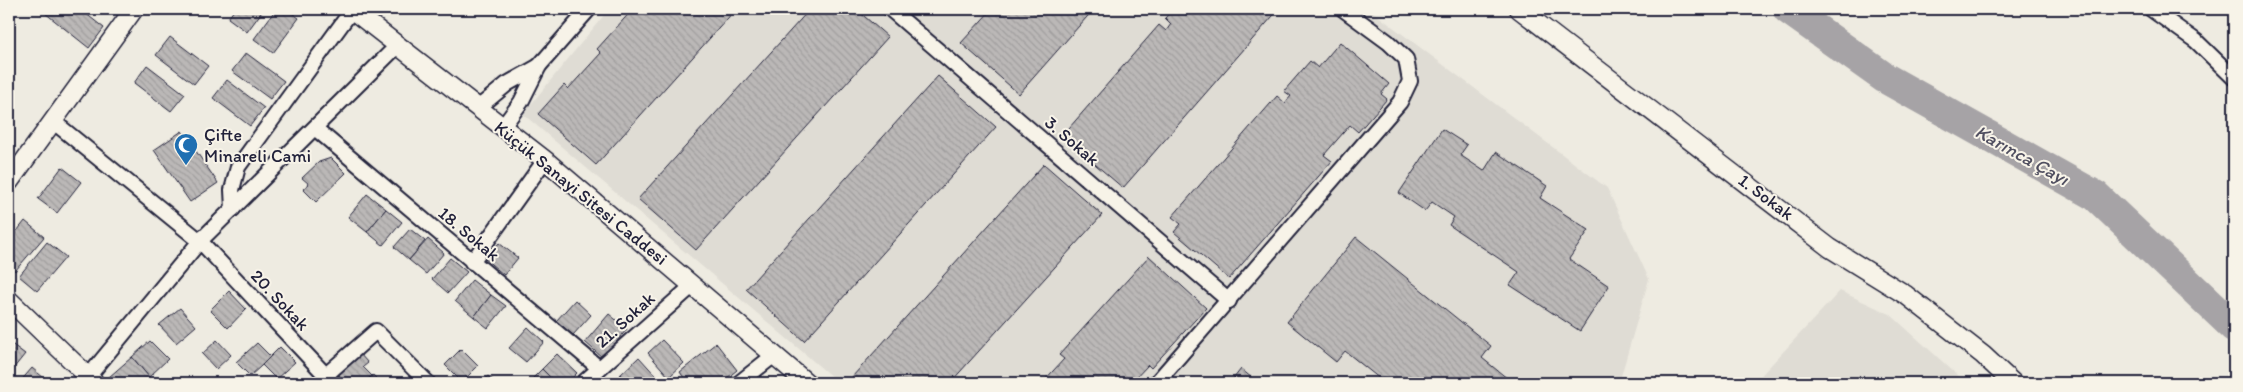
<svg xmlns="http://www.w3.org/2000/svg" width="2243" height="392" font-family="Itim,sans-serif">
<defs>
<pattern id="building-back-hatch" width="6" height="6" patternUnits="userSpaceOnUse" patternTransform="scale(1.25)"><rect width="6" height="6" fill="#bbb8b7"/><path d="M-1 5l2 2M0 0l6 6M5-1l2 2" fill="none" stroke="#a09e9e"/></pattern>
</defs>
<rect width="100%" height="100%" fill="#eeebe1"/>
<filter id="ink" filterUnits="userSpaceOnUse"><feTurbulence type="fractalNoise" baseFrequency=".02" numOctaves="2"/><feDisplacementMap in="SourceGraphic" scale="10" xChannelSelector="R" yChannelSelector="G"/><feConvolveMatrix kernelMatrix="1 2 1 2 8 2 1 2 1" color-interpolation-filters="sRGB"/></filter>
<g filter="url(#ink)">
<g fill="#dfdcd4">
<polygon points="609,9 1369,9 1607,188 1649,279 1619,383 839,383 523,114"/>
<polygon points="1840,291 1890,314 1966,383 1754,383"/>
</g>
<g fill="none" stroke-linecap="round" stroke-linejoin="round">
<polyline stroke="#a6a3a6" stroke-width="31" points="1788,9 1885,78 2096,196 2234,327"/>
</g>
<g fill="url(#building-back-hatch)" stroke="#22223b">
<polygon points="40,9 80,9 104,28 89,48"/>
<polygon points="235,9 264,9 247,32 228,18"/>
<polygon points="276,9 286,9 299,18 273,53 254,39"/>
<polygon points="633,9 736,9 596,165 538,114 564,85 568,89 601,53 597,49"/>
<polygon points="810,9 856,9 888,37 696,250 638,199"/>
<polygon points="992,9 1094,9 1019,94 961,43"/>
<polygon points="1173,9 1279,9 1123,188 1062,136 1159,25 1166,31 1171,24 1165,18"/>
<polygon points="170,37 208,66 194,84 156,55"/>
<polygon points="1340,42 1389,84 1381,94 1387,99 1358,132 1350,125 1324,155 1332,161 1229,279 1174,232 1181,224 1172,217 1277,96 1285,103 1291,96 1284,91 1310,61 1318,68"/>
<polygon points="246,53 284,81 270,99 232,71"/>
<polygon points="147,65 185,94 171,111 134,83"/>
<polygon points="938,76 996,127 804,341 746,289"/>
<polygon points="227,80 264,108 250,126 213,98"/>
<polygon points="1442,129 1467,145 1460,155 1484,171 1496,152 1547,186 1540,198 1589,230 1569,259 1609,286 1580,331 1510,285 1519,272 1449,225 1454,217 1432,202 1425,211 1399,193"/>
<polygon points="182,131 218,183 190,202 154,150"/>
<polygon points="331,158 346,173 316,202 303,189 309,184 302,178 319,162"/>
<polygon points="1044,164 1102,215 950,383 859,383 852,377"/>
<polygon points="62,167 81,182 57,213 38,199"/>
<polygon points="367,194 386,209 367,232 348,217"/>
<polygon points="386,209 402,222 383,245 367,232"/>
<polygon points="25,221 44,237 15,271 9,265 9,241"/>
<polygon points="410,229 425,241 409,260 394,247"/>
<polygon points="1356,237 1491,346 1482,358 1513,383 1385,383 1345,351 1336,362 1287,322"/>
<polygon points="428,239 444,253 426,274 409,260"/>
<polygon points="47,242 66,257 37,291 19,276"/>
<polygon points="499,243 518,258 504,275 485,259"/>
<polygon points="1149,256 1206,308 1151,368 1148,365 1131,383 1042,383 1064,359 1059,355"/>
<polygon points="450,258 467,272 448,293 432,279"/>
<polygon points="472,280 491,295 474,317 455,301"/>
<polygon points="229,291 246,309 228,328 210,310"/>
<polygon points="491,295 506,306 488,328 474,317"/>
<polygon points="575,300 591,315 573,335 556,321"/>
<polygon points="180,308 196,326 176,343 159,325"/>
<polygon points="609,314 627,329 603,358 585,342"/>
<polygon points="528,327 544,342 526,362 509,348"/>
<polygon points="217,340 231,355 216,369 202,354"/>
<polygon points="662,340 684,363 669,377 648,353"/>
<polygon points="150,341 168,359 149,377 132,357"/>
<polygon points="9,342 25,354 9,374"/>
<polygon points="257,343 271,357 250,376 236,362"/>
<polygon points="716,343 737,370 721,383 683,383 681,381 684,378 680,372"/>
<polygon points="280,347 295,362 276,379 262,365"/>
<polygon points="461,349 478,366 462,382 445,365"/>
<polygon points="359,353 368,363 363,367 372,376 364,383 347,383 337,373"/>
<polygon points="557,354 577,373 567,383 556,383 542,369"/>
<polygon points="132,357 149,377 155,383 115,383 109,377"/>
<polygon points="639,357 657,377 650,383 626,383 619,376"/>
<polygon points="32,368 50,383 19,383"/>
<polygon points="542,369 556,383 528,383"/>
<polygon points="1241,369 1258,383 1230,383"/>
<polygon points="373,375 381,383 364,383 372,376"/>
<polygon points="488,376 496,383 480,383"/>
</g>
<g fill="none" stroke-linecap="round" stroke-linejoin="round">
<g stroke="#22223b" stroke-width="18">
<g id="minor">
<polyline points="890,9 1229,301"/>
<polyline points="2151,9 2196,41 2234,78"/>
<polyline points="539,66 589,9"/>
<polyline points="478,108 507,84 539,66 521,102 502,128"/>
<polyline points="54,122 200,241 333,383"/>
<polyline points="316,129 599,368"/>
<polyline points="233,209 232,190 238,167 352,10"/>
<polyline points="472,262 545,160"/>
<polyline points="326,375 376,331 428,383"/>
<polyline points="83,383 200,241 397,46"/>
<polyline points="583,383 692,286"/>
<polyline points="739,383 773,356"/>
<polyline points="1156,383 1400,102 1410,81 1406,59 1388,42 1343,9"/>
</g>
</g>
<g stroke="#22223b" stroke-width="21">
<g id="tertiary">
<polyline points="351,9 545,160 807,383"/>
<polyline points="1519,9 1830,248 1906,295 1983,355 2013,383"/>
<polyline points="9,182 134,9"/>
<polyline points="9,300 95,383"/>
</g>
</g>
<use href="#minor" stroke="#f7f3e8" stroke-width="14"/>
<use href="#tertiary" stroke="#f7f3e8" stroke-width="18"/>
</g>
</g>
<defs>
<g id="mosque-pin" transform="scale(1.25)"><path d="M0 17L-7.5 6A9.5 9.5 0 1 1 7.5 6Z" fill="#1f6fb2" stroke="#f7f3e8"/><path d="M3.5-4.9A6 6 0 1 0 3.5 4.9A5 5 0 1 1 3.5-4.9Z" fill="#fff"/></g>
</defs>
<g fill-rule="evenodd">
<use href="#mosque-pin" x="186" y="145"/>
</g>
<g text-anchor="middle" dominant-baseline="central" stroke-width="4" stroke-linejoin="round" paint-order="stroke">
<g font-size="18" fill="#22223b" stroke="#f7f3e8" text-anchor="start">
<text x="204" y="135">Çifte<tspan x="204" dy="21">Minareli Cami</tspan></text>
</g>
<g font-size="18" fill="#22223b" stroke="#f7f3e8">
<text transform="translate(1072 141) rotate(41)">3. Sokak</text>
<text transform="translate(581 193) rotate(39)">Küçük Sanayi Sitesi Caddesi</text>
<text transform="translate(1766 197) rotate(37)">1. Sokak</text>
<text transform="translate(469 234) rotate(40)">18. Sokak</text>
<text transform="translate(280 300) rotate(47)">20. Sokak</text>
<text transform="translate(625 320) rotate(-42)">21. Sokak</text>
</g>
<g font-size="19" font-style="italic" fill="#504f60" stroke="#f7f3e8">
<text transform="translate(2022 155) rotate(29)">Karınca Çayı</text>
</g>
</g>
<rect width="2243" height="392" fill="none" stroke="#f7f3e8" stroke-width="30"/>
<rect x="15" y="15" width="2213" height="362" fill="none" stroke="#22223b" stroke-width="2" filter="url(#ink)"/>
</svg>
